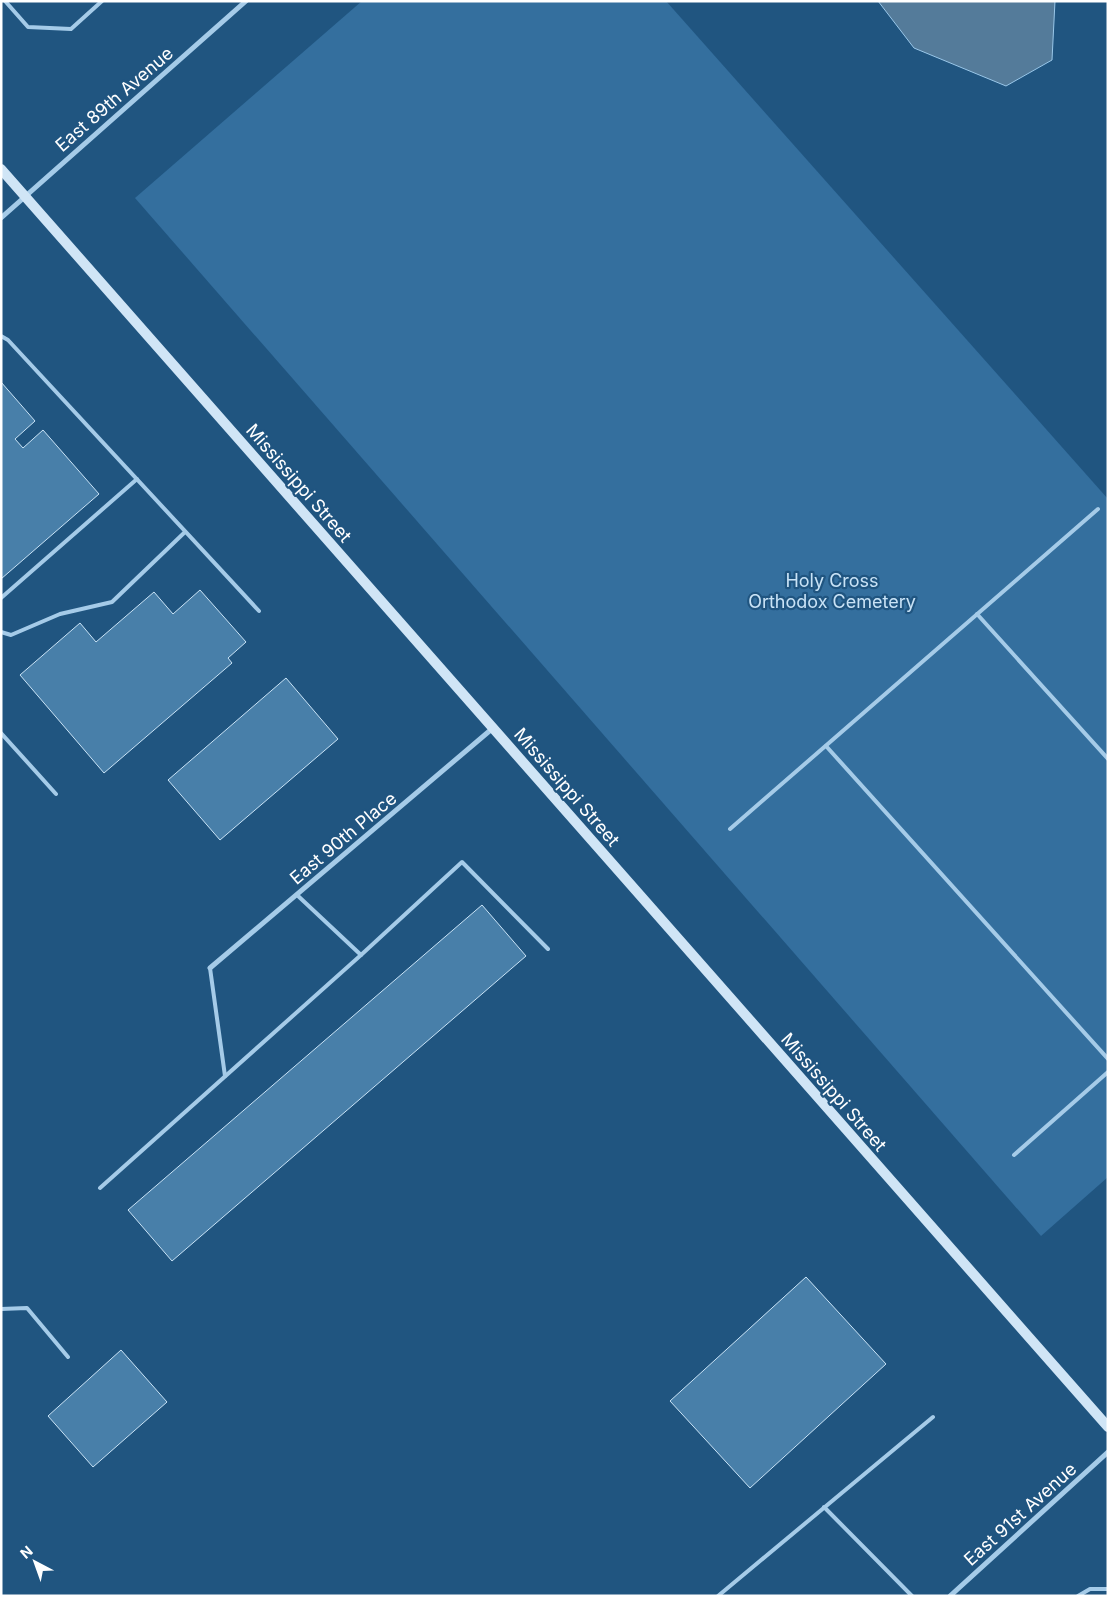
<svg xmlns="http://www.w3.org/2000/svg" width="1109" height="1597" font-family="Inter,sans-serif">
<rect width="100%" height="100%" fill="#205580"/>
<polygon fill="#346f9e" points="362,1 666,1 1108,499 1108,1177 1041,1236 135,198"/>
<polygon fill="#547b9a" stroke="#99c7e9" points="878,1 1055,1 1052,60 1006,86 914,48"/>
<g fill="#487fa9" stroke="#c9e3f6">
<polygon points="1,382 35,421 15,439 23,448 43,430 99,494 1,579"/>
<polygon points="200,590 246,642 228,658 232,663 104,773 20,675 80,623 96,642 154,592 173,614"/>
<polygon points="286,678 338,739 220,840 168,780"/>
<polygon points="482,905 526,956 172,1261 128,1210"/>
<polygon points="806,1277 886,1364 750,1488 670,1401"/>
<polygon points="121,1350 167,1402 93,1467 48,1416"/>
</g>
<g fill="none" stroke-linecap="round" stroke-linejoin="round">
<g stroke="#a5cbe8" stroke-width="4">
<polyline points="5,1 28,27 71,29 102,1"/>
<polyline points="1,336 8,340 259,611"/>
<polyline points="1,598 137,479"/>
<polyline points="977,614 1108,759"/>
<polyline points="1,632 11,635 60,614 112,602 185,532"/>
<polyline points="1,733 56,794"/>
<polyline points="826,746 1108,1059"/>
<polyline points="730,829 1098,509"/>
<polyline points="361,955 462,862 548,949"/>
<polyline points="210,968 225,1076"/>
<polyline points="1014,1155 1108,1072"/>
<polyline points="100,1188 361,955 297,895"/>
<polyline points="1,1309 27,1308 68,1357"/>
<polyline points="824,1507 912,1596"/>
<polyline points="718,1596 933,1417"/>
<polyline points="1078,1596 1090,1589 1108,1589"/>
</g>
<g stroke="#a5cbe8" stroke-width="5">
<polyline points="1,218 246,1"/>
<polyline points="210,968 493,728"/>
<polyline points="950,1596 1108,1452"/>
</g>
<polyline stroke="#d0e5f6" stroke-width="10" points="1,169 1108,1427"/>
</g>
<g text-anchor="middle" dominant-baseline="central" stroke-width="4.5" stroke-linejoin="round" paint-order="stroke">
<g font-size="18" fill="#fff" stroke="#205580">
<text transform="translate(114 99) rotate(-41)">East 89th Avenue</text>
<text transform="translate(299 483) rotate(49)">Mississippi Street</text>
<text transform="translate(567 787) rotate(49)">Mississippi Street</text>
<text transform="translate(343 838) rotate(-40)">East 90th Place</text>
<text transform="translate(834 1092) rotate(49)">Mississippi Street</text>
<text transform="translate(1020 1514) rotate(-42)">East 91st Avenue</text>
</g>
<g font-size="18" fill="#c9e3f6" stroke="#205580">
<text x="832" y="580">Holy Cross<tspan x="832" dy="21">Orthodox Cemetery</tspan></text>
</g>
</g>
<rect width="1109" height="1597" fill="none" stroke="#ffffff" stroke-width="5"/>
<g transform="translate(35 1562) rotate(319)" stroke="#205580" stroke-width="4" paint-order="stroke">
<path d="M0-4L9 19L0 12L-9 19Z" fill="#ffffff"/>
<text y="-8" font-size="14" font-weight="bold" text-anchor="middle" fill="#ffffff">N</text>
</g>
</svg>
